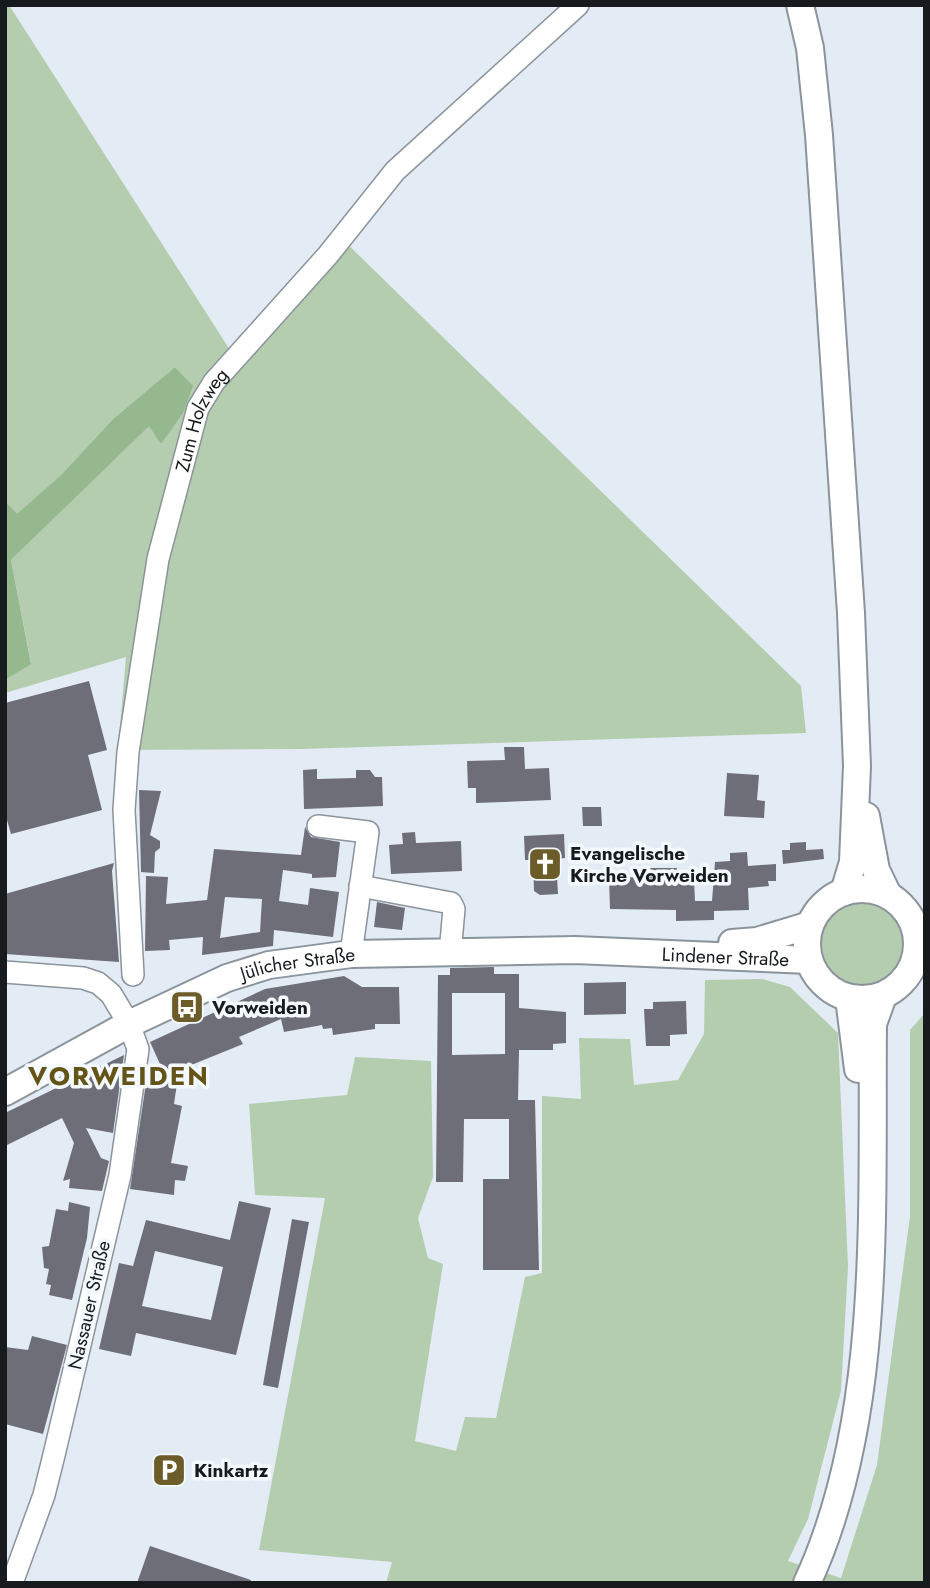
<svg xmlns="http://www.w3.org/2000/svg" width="930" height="1588" font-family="Jost,sans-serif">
<rect width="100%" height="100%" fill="#e3ecf5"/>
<g fill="#b4cdaf">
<polygon points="5,5 9,5 230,350 338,235 801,686 806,733 301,749 118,750 126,657 5,693 5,680 31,663 11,560 149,425 161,444 192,386 175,367 113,419 61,475 17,515 5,501"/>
<circle cx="862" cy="944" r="44"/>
<polygon points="762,979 790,987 838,1033 848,1267 841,1391 808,1519 788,1561 841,1578 877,1465 910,1216 910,1030 925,1013 925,1583 386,1583 392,1562 259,1550 325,1198 255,1195 249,1104 347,1095 355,1057 431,1061 433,1177 418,1218 428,1258 443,1264 415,1441 456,1451 465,1417 496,1418 525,1277 542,1273 542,1096 581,1099 579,1038 630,1039 634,1085 678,1080 704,1034 705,980"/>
</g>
<polygon fill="#95b88e" points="175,367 193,386 183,413 161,444 149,426 11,560 31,664 5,680 5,501 17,514 61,475 113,419"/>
<g fill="#6e6e78" fill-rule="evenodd">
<polygon points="89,681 107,750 88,755 102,810 11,834 5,813 5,703"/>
<polygon points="504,747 524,747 525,769 549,768 551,800 476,803 476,788 468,788 467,761 505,760"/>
<polygon points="317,769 317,779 356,778 356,770 370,770 375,777 382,777 383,806 304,809 303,770"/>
<polygon points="727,773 759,775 757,800 765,801 764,818 724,816"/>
<polygon points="139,790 161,791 150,835 160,841 160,848 155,852 154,873 141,872"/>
<polygon points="582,807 601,807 602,826 583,826"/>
<path d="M305,827l6,10 29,5 -4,35 -24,1v-4l-29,-4 -4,31 29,4 2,-17 29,4 -6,45 -59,-7 -1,16 -71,9 1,-18 -34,3 1,10 -25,1 1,-75 22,1 -2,27 41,-4 7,-51 87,6zM225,897l37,2 -2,33 -40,6z"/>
<polygon points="415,832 416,843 461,841 462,871 391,874 389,845 403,844 402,833"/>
<polygon points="564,834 565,858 556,859 558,894 540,895 534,891 533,860 525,860 524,836"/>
<polygon points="806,842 806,850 823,849 824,859 783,864 782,850 790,850 790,843"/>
<polygon points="747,852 748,866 776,864 776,881 768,881 769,886 748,888 749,910 714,911 714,920 676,921 676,910 610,909 609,878 640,877 639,868 677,868 677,881 694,880 695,901 712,901 715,862 730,861 730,853"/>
<polygon points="114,863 112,871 119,962 5,954 5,894"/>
<polygon points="377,902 405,908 402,930 374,927"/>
<path d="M494,967v7h25v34l47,4v31l-13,1v6h-34l-1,50h17l4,170h-56v-91h26v-60h-45l-1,63h-27l2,-207h12v-7zM452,993h53v61l-53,1z"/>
<polygon points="344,976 362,987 399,987 400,1024 375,1024 375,1029 333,1035 332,1028 323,1029 322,1025 284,1032 281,1019 239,1037 243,1044 179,1070 174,1104 182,1106 171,1163 188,1166 185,1181 175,1180 174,1195 130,1189 148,1070 160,1064 150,1042 265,989"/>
<polygon points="626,982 626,1014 584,1015 584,983"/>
<polygon points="686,1001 687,1034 670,1035 670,1046 646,1046 644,1009 653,1009 653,1002"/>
<polygon points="124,1055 113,1133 86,1128 101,1158 109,1161 102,1191 69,1188 70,1179 63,1181 74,1143 62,1118 5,1146 5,1108 7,1112"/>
<path d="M239,1201l32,7 -35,147 -100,-22 -5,23 -32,-7 20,-86 14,3 13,-46 84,20zM155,1251l68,16 -12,53 -69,-14z"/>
<polygon points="69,1202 90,1207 87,1238 72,1300 49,1295 51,1285 46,1284 49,1269 44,1268 42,1247 49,1246 56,1209 68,1211"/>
<polygon points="292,1219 309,1222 278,1388 263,1385"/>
<polygon points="32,1336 67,1345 43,1434 5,1424 5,1347 28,1350"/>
<polygon points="150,1546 251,1580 250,1583 137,1583"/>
</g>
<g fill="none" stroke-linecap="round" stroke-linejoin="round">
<g stroke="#8b939b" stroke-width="24">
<g id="minor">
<polyline points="318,826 368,832 351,954"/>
<polyline points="360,886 451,903 454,909 450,953"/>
<polyline points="5,972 83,978 98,983 111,994 129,1024 138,1049 120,1175 54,1455 44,1495 12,1583"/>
<path id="s1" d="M133,975l-9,-165 4,-58 30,-193 40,-151 16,-26 114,-127 67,-84 183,-166"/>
</g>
</g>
<g stroke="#8b939b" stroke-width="30">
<g id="major">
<polyline points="800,5 810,48 819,135 851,613 857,766 853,862 844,892"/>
<polyline points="866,816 876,870 888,895"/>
<circle cx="862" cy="944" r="55"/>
<polyline points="732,943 757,941 810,925"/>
<polyline points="849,998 858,1069"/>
<path id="s2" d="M5,1092l124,-68 98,-46 42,-13 82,-11 224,-4 234,10"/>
<path d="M807,1583c77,-165 64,-380 66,-559l10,-28"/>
</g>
</g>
<use href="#minor" stroke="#fff" stroke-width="21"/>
<use href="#major" stroke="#fff" stroke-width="26"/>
</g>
<defs>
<g id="church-square" transform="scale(1.75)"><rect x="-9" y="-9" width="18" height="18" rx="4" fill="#6b5c29" stroke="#f3f9fe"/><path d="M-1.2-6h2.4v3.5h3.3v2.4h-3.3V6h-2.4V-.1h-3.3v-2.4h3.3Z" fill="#fff"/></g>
<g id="bus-square" transform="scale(1.75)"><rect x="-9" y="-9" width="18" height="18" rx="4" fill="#6b5c29" stroke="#f3f9fe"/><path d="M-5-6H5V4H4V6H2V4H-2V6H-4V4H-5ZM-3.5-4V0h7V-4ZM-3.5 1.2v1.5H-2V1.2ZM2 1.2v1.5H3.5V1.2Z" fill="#fff"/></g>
<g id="parking-square" transform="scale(1.75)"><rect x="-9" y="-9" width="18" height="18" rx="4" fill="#6b5c29" stroke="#f3f9fe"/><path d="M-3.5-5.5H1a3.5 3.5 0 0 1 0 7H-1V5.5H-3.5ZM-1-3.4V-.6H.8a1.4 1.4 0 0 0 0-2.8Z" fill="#fff"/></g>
</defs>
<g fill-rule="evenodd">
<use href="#church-square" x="545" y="864"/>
<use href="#bus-square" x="187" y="1007"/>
<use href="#parking-square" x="169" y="1470"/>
</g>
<g text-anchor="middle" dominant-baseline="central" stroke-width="7" stroke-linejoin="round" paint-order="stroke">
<g font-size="19" fill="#171b1e" stroke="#f3f9fe">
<text stroke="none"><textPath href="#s1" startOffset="565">Zum Holzweg</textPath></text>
<text stroke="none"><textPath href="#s2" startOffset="751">Lindener Straße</textPath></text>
<text stroke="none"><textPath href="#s2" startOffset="322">Jülicher Straße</textPath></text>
<text transform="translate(89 1305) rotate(-77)">Nassauer Straße</text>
</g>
<g font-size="19" font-weight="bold" fill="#171b1e" stroke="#f3f9fe" text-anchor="start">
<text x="570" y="853">Evangelische<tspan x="570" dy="22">Kirche Vorweiden</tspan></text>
<text x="212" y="1007">Vorweiden</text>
<text x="194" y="1470">Kinkartz</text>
</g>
<g font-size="26" font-weight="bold" letter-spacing="2" fill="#645418" stroke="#f3f9fe">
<text x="119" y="1076">VORWEIDEN</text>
</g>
</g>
<rect width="930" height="1588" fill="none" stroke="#171b1e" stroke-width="14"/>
</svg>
